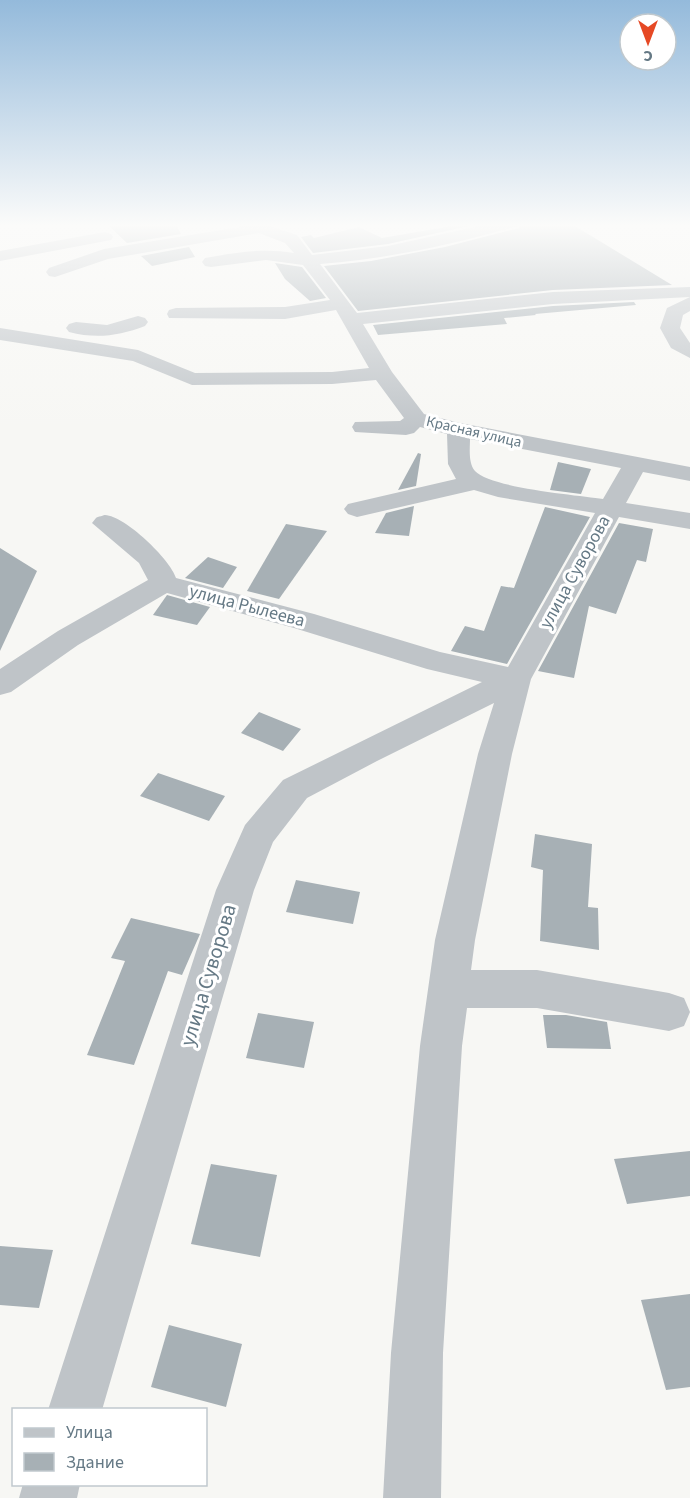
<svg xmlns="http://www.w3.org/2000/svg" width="690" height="1498" font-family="'Source Sans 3',sans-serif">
<rect width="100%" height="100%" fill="#f7f7f4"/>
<g fill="#a7b0b5">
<polygon points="106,223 175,223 181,234 127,243"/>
<polygon points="469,223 482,223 388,244 313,253 301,237 311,235 314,238 359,227 382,238"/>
<polygon points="522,223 570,223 672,285 553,290 358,311 324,266 371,261 445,247 519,228"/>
<polygon points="189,247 195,257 152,266 141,256"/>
<polygon points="275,263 302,267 326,298 310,301 285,279"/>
<polygon points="634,302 636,305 535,314 536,315 504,318 507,324 448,329 378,335 373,325 553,306"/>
<polygon points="418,453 421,454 416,486 398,490"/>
<polygon points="558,462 591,469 581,494 550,490"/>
<polygon points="414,506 409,536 375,533 386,513"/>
<polygon points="545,507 590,517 507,664 451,651 465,626 484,631 501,586 514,588"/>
<polygon points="619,523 653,529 646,562 637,560 616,614 589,606 574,678 538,671"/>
<polygon points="286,524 327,531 279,599 247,591"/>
<polygon points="0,548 37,571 0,651"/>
<polygon points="208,557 237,567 223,588 185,578"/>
<polygon points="167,595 210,607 197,625 153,615"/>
<polygon points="259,712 301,729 283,751 241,733"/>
<polygon points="158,773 225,796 209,821 140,796"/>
<polygon points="535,834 592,844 588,907 598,908 599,950 540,941 543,870 531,867"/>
<polygon points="296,880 360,892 353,924 286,912"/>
<polygon points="131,918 200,934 182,975 168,971 134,1065 87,1055 125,961 111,958"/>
<polygon points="258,1013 314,1022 304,1068 246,1058"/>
<polygon points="543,1015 566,1015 607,1022 611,1049 547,1048"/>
<polygon points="690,1151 690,1196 627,1204 614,1159"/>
<polygon points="211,1164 277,1175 260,1257 191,1244"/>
<polygon points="0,1246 53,1250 39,1308 0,1305"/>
<polygon points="690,1294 690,1387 666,1390 641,1300"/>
<polygon points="169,1325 242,1344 226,1407 151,1387"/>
</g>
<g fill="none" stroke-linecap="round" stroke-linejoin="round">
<g fill="#bfc4c8" fill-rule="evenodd">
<path d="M236,223h24l37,12 15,20 76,-9 105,-23h27l-2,3c-65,18 -130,33 -198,38l37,49 196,-21 137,-5v24l-7,4 -3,13 10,15v15l-19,-10 -11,-20 7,-20 23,-11 -137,7 -190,20 29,48 32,42 36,9 230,44v14l-47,-9 -17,31 64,10v16l-71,-12 -88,162 -19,75 -37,186 -4,30h66l132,23 15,5 6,14 -6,14 -15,5 -132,-23h-70l-5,38 -19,307 -2,145h-58l8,-145 29,-307 15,-106 43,-186 16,-51 -117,58 -70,37 -34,44 -19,48 -152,520h-54l168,-520 29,-65 38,-45 199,-98 -55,-13 -133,-41 -127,-35 -89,52 -67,47 -11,3v-26l58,-38 90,-51 -9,-17 -47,-40 4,-5c1,-1 9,-3 9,-3 20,1 65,44 71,63l138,36 126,38 68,15 87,-154 -97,-16 -24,-7 -117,27 -9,-3 -4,-5 4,-5 108,-25 -8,-15 -1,-30 -27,-7 -6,6 -8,2 -51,-3 -3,-5 3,-5 45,-1 4,-3 -28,-38 -44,4 -140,1 -59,-24 -133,-21v-12l138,22 57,23 137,-1 37,-4 -33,-58 -51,9 -116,-1 -2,-4 2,-4 7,-2 109,-1 45,-7 -27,-35 -37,-5 -55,7 -6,-1 -3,-4 3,-4 6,-1c28,-5 54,-9 83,-4l-9,-10 -26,-10 -151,26 -53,18 -6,-1 -3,-4 3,-4 55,-19 136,-22zM470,439l151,29 -18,31c-25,-4 -113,-11 -128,-28 -7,-8 -5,-23 -5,-32z"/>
<polygon points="105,232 111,234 113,237 111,240 0,261 0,251"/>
<path d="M138,316l7,2 3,4 -3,4c-26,10 -49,13 -76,6l-3,-4 3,-4 7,-2 31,3z"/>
<polygon points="23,1484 80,1484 77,1498 19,1498"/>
</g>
</g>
<linearGradient id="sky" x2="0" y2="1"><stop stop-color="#94badb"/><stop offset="0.52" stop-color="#fbfbfa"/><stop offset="1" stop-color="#fbfbfa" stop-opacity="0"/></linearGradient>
<rect width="690" height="433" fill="url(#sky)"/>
<g text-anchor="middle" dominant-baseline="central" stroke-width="6" stroke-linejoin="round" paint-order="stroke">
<g font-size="15" fill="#657985" stroke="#fff">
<text transform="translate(474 432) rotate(13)">Красная улица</text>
</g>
<g font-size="18" fill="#657985" stroke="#fff">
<text transform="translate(575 572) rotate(-61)">улица Суворова</text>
<text transform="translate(247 606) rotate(15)">улица Рылеева</text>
</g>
<g font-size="21" fill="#657985" stroke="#fff">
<text transform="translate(208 975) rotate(-73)">улица Суворова</text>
</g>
</g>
<rect x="12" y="1408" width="195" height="78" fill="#ffffff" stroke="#c1c9ce" stroke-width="1.5"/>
<rect x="24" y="1428" width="30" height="9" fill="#bfc4c8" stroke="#c1c9ce" stroke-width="1.5"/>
<text x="66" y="1438" font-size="18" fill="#657985">Улица</text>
<rect x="24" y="1453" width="30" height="18" fill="#a7b0b5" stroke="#c1c9ce" stroke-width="1.5"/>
<text x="66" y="1468" font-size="18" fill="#657985">Здание</text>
<g transform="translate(648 42) rotate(180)"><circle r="28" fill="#ffffff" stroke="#c1c9ce" stroke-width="1.5"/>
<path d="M0-4.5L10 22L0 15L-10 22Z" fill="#e64925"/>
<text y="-9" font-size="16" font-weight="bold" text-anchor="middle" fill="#657985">С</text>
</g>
</svg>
